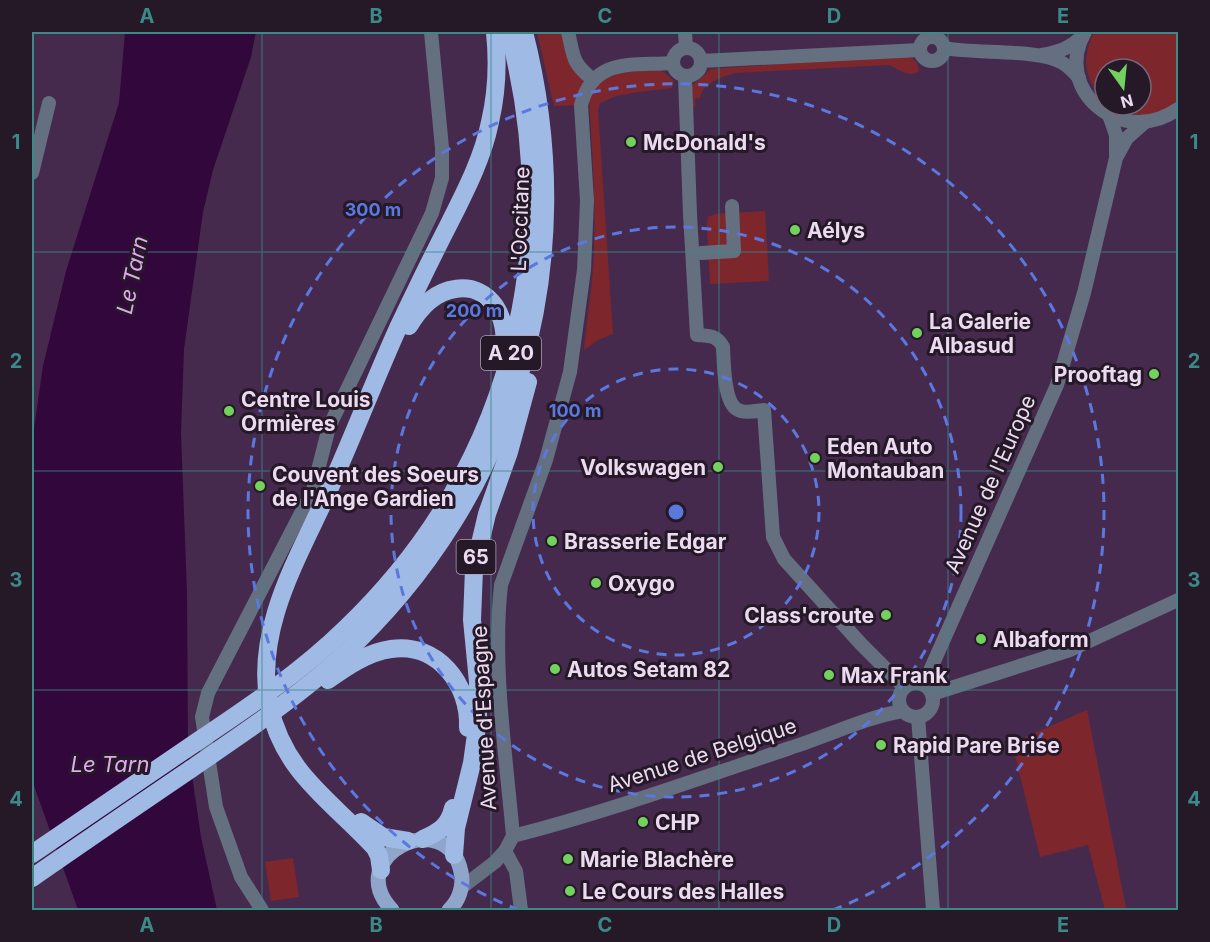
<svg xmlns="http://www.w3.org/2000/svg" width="1210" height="942" font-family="Inter,sans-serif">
<rect width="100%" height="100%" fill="#462a4d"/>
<g fill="#7d272d">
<polygon points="537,32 568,32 592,79 581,105 554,106"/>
<path d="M1094,32h84v68c-22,21 -44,17 -70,5h33v-36h-36v32c-21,-22 -24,-42 -11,-69z"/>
<path d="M896,56c12,0 22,1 23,15 -9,8 -20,-2 -30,-6l-154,8c-13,4 -33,10 -35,25l-5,1v8h-4c-2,-29 3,-19 19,-38z"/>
<path d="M661,70l13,11 -2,7 -34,4 -22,4 -16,7 -2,7 15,224 -15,6 -14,10c3,-33 9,-66 10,-100 2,-50 -2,-101 -5,-151 9,-30 45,-27 72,-29z"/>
<polygon points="765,211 769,281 710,284 707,225 708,217 715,214"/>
<polygon points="1087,710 1126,908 1105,910 1088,845 1040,857 1012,743"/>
<polygon points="293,858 299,897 271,901 265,862"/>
</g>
<polygon fill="#32073b" points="125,32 256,32 251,57 213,170 203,212 184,349 181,433 187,593 188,748 201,837 217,910 78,910 32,780 32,442 43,366 66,271 119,103"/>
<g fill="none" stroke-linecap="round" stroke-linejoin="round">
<g stroke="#646f80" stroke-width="14">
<path d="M568,32c6,24 3,30 24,47"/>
<polyline points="685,32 686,48"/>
<path d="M1085,32c-33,57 36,117 93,77"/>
<circle cx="932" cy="49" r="12"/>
<circle cx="687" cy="62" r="14"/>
<path d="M944,48c31,6 93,1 117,14 7,4 13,10 18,16"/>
<path d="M1042,55c17,-3 28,-7 41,-19"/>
<polyline points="701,61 920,50"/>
<path d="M685,77l5,137 7,121c12,1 20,0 26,12 1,15 0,61 18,64 7,2 16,0 23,-1l9,127 11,22 77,85 43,43"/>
<polyline points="1109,115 1116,135 1116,156"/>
<polyline points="32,173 49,103"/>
<polyline points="701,253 734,251 732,206"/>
<circle cx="916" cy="700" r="17"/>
<polyline points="924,684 1057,385 1084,293 1116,158 1127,138 1144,123"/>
<polyline points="932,694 1070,650 1178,600"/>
<polyline points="918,717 933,910"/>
<path d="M513,836c94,-24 185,-57 277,-88 38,-12 74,-30 112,-37"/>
<polyline points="505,851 516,871 521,910"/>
<path d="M461,888l34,-26 10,-11 8,-15c-7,-81 -21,-170 -12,-251l45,-125 24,-88 14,-102 3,-69 -6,-96c13,-48 51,-39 91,-42"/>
<polyline points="262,910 241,877 216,807 202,717 208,693 313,490 329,427 432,213 442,178 442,148 431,32"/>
</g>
<path stroke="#8fa5c9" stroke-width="15" d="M392,910c-51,-54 55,-106 69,-38 3,14 -2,29 -12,38"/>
<g stroke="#9fbae5" stroke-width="18">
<path d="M409,326c10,-17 25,-34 46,-37 36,-6 55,31 48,62"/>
<path d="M328,680c18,-13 40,-28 63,-31 46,-7 79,35 77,79"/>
<polyline points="361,822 383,837 408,841"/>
<path d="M423,839c16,-7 26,-13 30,-31"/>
<path d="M32,854c54,-37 109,-74 163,-111 52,-35 105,-70 150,-114 166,-159 221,-377 164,-597"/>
<polyline points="454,855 456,828 472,763 478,720 478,682 472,620 474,569 487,514 509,452 528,382"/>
<path d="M381,870l-2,-14 -4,-8c-44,-48 -91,-74 -106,-143 -14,-72 25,-140 54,-202 27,-58 49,-117 75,-175 17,-36 34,-71 52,-106 16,-32 33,-65 40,-100 7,-30 8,-61 5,-90"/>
<path d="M32,878c53,-37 106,-73 159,-109 51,-35 104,-70 150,-112 177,-163 242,-394 183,-625"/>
</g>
</g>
<path fill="none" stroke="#3b8a88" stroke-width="1.5" stroke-opacity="0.55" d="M262,32v878M491,32v878M719,32v878M948,32v878M32,252h1146M32,471h1146M32,690h1146"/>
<g fill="none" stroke="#5b78df" stroke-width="3" stroke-dasharray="10 8">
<circle cx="676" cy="512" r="143"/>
<circle cx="676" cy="512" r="285"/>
<path d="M519 910A428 428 0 1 1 833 910"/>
</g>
<g fill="#72d25d" stroke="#251928" stroke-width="2">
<circle cx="631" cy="142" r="6"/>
<circle cx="795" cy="230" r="6"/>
<circle cx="917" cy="333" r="6"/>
<circle cx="1154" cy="374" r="6"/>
<circle cx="229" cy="411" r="6"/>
<circle cx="815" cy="458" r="6"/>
<circle cx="718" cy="467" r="6"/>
<circle cx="260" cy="486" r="6"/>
<circle cx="552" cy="541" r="6"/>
<circle cx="596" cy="583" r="6"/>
<circle cx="886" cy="615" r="6"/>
<circle cx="981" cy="639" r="6"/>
<circle cx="555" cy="669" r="6"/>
<circle cx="829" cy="675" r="6"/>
<circle cx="881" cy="745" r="6"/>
<circle cx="643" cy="822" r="6"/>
<circle cx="568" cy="859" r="6"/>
<circle cx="570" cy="891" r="6"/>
</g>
<g text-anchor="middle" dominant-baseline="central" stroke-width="6" stroke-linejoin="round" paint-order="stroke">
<g fill="#251928" stroke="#b0a0b4" stroke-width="1.5">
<rect x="481" y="336" width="60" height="34" rx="4.5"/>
<rect x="456.5" y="540" width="39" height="34" rx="4.5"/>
</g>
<g font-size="20" font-weight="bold" fill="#ecdaf0">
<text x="511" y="353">A 20</text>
<text x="476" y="557">65</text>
</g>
<g font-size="21" font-weight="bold" fill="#ecdaf0" stroke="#251928" text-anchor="start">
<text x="643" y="142">McDonald's</text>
<text x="807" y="230">Aélys</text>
<text x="929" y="321">La Galerie<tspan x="929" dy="24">Albasud</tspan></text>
<text x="1142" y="374" text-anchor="end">Prooftag</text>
<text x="241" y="399">Centre Louis<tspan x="241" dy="24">Ormières</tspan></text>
<text x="827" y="446">Eden Auto<tspan x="827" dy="24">Montauban</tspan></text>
<text x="706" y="467" text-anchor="end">Volkswagen</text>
<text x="272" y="474">Couvent des Soeurs<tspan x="272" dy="24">de l'Ange Gardien</tspan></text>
<text x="564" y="541">Brasserie Edgar</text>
<text x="608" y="583">Oxygo</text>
<text x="874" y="615" text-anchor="end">Class'croute</text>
<text x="993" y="639">Albaform</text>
<text x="567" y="669">Autos Setam 82</text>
<text x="841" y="675">Max Frank</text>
<text x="893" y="745">Rapid Pare Brise</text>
<text x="655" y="822">CHP</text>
<text x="580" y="859">Marie Blachère</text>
<text x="582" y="891">Le Cours des Halles</text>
</g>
<g font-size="21" fill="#ecdaf0" stroke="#251928">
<text transform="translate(520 219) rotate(-88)">L'Occitane</text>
<text transform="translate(990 484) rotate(-66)">Avenue de l'Europe</text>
<text transform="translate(484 718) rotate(-93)">Avenue d'Espagne</text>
<text transform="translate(702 755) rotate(-18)">Avenue de Belgique</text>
</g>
<g font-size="22" font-style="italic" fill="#e3a8f1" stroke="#251928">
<text transform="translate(132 275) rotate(-78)">Le Tarn</text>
<text x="110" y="764">Le Tarn</text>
</g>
</g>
<circle cx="676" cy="512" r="9" fill="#5b78df" stroke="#251928" stroke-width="3"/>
<g font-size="18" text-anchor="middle" font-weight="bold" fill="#5b78df" stroke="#251928" stroke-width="6" stroke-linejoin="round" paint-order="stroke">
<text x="373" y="216">300 m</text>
<text x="474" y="317">200 m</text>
<text x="575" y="417">100 m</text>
</g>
<rect width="1210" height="942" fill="none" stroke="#251928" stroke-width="66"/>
<g transform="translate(1123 87) rotate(165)"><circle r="28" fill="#251928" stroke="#756678" stroke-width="1.5"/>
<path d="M0-4.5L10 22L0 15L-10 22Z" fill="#72d25d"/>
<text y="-9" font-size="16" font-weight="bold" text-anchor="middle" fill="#ecdaf0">N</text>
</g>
<rect x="33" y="33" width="1144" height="876" fill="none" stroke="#3b8a88" stroke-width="2"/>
<g font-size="20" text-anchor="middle" font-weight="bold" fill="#3b8a88">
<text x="147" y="23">A</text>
<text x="376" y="23">B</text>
<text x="605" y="23">C</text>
<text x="834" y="23">D</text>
<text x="1063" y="23">E</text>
<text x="16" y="149">1</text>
<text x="1194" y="149">1</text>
<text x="16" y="368">2</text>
<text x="1194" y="368">2</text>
<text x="16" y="587">3</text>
<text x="1194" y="587">3</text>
<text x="16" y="806">4</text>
<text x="1194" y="806">4</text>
<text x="147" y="932">A</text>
<text x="376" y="932">B</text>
<text x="605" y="932">C</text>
<text x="834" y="932">D</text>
<text x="1063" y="932">E</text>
</g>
</svg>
